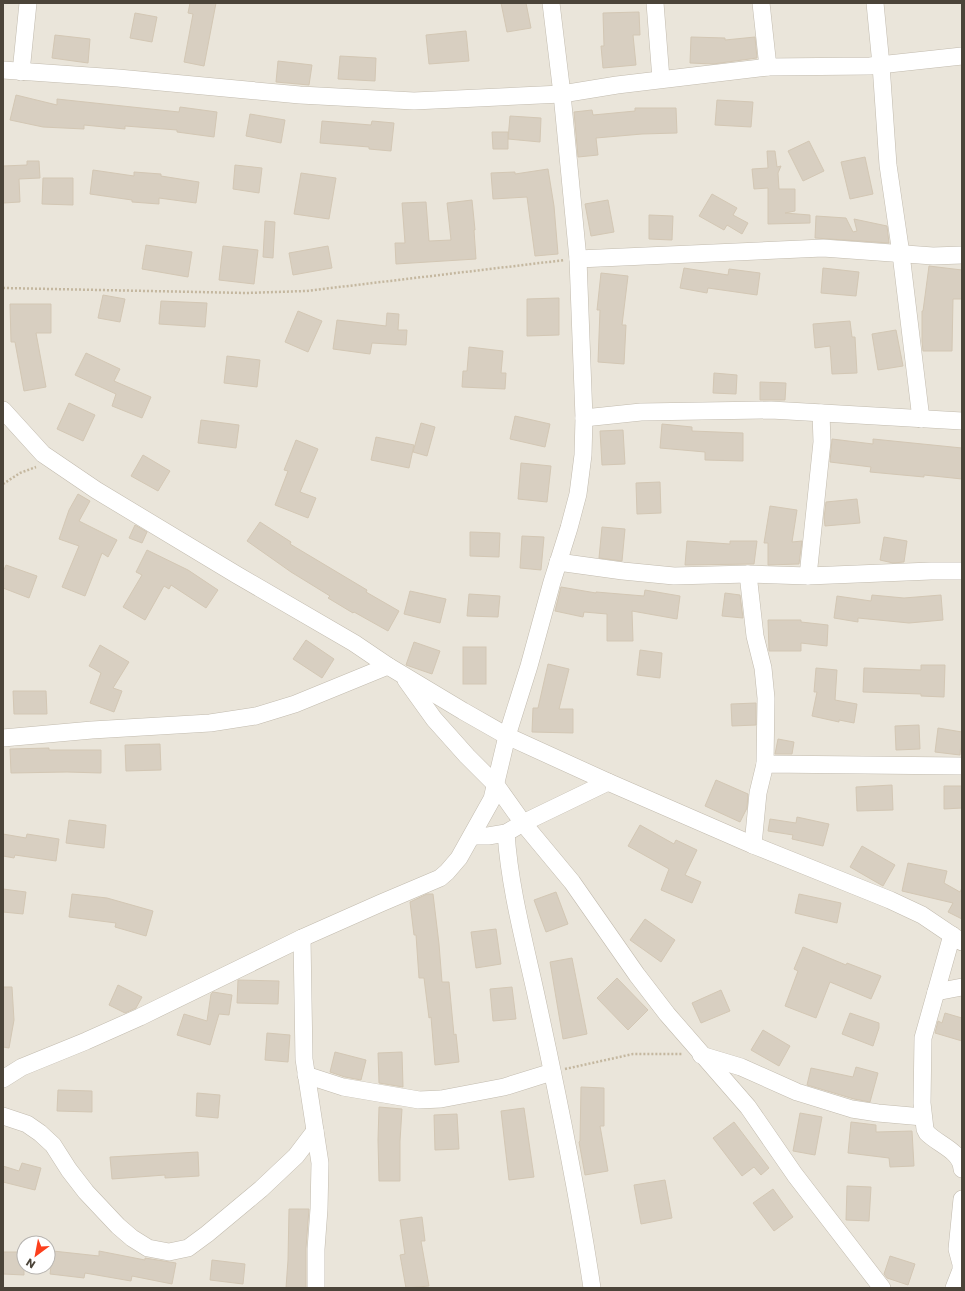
<svg xmlns="http://www.w3.org/2000/svg" width="965" height="1291" font-family="Poppins,sans-serif">
<rect width="100%" height="100%" fill="#f6f3ec"/>
<path fill="#eae5da" fill-rule="evenodd" d="M3,3h959v1285h-959zM24,1243h24v24h-24z"/>
<g fill="#d8cfc1" stroke="#d3c7b4">
<polygon points="190,3 216,3 204,66 184,62 193,14 188,13"/>
<polygon points="501,3 526,3 531,28 507,32"/>
<polygon points="639,12 640,35 633,35 636,65 603,68 601,46 604,46 603,13"/>
<polygon points="135,13 157,17 152,42 130,38"/>
<polygon points="466,31 469,61 429,64 426,35"/>
<polygon points="55,35 90,39 88,63 52,58"/>
<polygon points="691,37 725,38 725,40 755,37 757,58 713,64 690,63"/>
<polygon points="340,56 376,58 375,81 338,79"/>
<polygon points="278,61 312,65 309,85 276,82"/>
<polygon points="16,95 57,105 57,99 179,112 180,107 217,112 214,137 177,132 177,130 125,126 125,129 84,125 84,129 43,127 10,120"/>
<polygon points="717,100 753,102 751,127 715,125"/>
<polygon points="635,108 676,108 677,133 642,134 596,138 598,155 578,157 574,112 592,110 593,115 635,111"/>
<polygon points="250,114 285,120 281,143 246,136"/>
<polygon points="510,116 541,118 540,142 508,139"/>
<polygon points="322,121 371,125 372,121 394,123 391,151 369,149 369,147 320,143"/>
<polygon points="492,132 508,132 508,149 493,149"/>
<polygon points="809,141 824,171 803,181 788,151"/>
<polygon points="767,151 775,151 777,167 781,166 778,173 779,189 795,189 795,211 785,213 810,215 810,223 768,224 768,188 754,189 752,169 768,168"/>
<polygon points="865,157 873,194 850,199 841,162"/>
<polygon points="27,161 39,161 40,178 19,179 20,202 3,203 3,166 27,165"/>
<polygon points="235,165 262,168 259,193 233,189"/>
<polygon points="548,169 554,206 558,254 535,256 527,197 493,199 491,173 515,172 515,174"/>
<polygon points="93,170 134,176 134,172 161,174 161,176 199,182 196,203 159,198 159,204 132,202 132,200 90,194"/>
<polygon points="301,173 336,178 329,219 294,214"/>
<polygon points="43,178 73,178 73,205 42,204"/>
<polygon points="712,194 737,208 733,215 748,223 742,234 727,225 724,230 699,216"/>
<polygon points="472,200 475,230 474,230 476,259 396,264 395,243 405,243 402,203 426,202 429,241 451,240 447,203"/>
<polygon points="608,200 614,232 591,236 585,204"/>
<polygon points="649,215 673,216 672,240 649,239"/>
<polygon points="816,216 846,218 853,232 857,231 854,219 887,226 889,243 815,238"/>
<polygon points="265,221 275,222 273,258 263,257"/>
<polygon points="146,245 192,252 188,277 142,269"/>
<polygon points="223,246 258,250 254,284 219,280"/>
<polygon points="328,246 332,268 293,275 289,253"/>
<polygon points="929,266 962,270 962,299 953,299 952,351 923,351 922,341 922,311 923,311"/>
<polygon points="684,268 728,275 729,269 760,273 757,295 708,288 707,293 680,288"/>
<polygon points="823,268 859,272 856,296 821,293"/>
<polygon points="601,273 628,276 622,325 626,325 624,364 598,362 600,310 597,310"/>
<polygon points="103,295 125,299 120,322 98,318"/>
<polygon points="559,298 559,335 527,336 527,299"/>
<polygon points="161,301 207,303 205,327 159,324"/>
<polygon points="10,304 51,304 51,333 36,333 46,387 24,391 15,342 11,342"/>
<polygon points="298,311 322,321 308,352 285,342"/>
<polygon points="387,313 399,314 398,330 407,330 406,345 372,343 370,354 333,349 337,320 386,326"/>
<polygon points="850,321 852,337 855,337 857,373 832,374 830,346 815,348 813,324"/>
<polygon points="896,330 903,366 878,370 872,334"/>
<polygon points="469,347 503,351 501,373 506,373 505,389 462,387 463,371 467,371"/>
<polygon points="86,353 120,369 114,381 151,397 142,418 112,406 116,394 75,375"/>
<polygon points="227,356 260,360 257,387 224,383"/>
<polygon points="714,373 737,375 736,394 713,393"/>
<polygon points="760,382 786,383 785,400 760,400"/>
<polygon points="69,403 95,415 83,441 57,429"/>
<polygon points="515,416 550,424 545,447 510,439"/>
<polygon points="201,420 239,425 236,448 198,443"/>
<polygon points="421,423 435,427 427,456 413,452"/>
<polygon points="662,424 692,427 692,431 743,433 743,461 705,460 705,452 660,448"/>
<polygon points="623,430 625,464 602,465 600,431"/>
<polygon points="376,437 414,445 409,468 371,460"/>
<polygon points="832,439 873,444 873,439 962,448 962,479 924,475 924,477 870,472 871,467 830,462"/>
<polygon points="296,440 318,449 300,492 316,498 308,518 275,505 288,471 284,470"/>
<polygon points="143,455 170,471 158,491 131,476"/>
<polygon points="521,463 551,466 547,502 518,499"/>
<polygon points="660,482 661,513 637,514 636,483"/>
<polygon points="78,494 90,501 79,521 117,540 108,557 102,553 85,596 62,587 79,546 59,539 69,510"/>
<polygon points="857,499 860,523 825,526 824,518 826,502"/>
<polygon points="770,506 797,510 792,542 802,541 799,564 768,565 768,543 764,543"/>
<polygon points="260,522 291,542 290,544 367,590 366,592 399,611 388,631 354,612 353,613 328,598 330,596 291,572 247,541"/>
<polygon points="135,525 147,532 142,543 129,538"/>
<polygon points="602,527 625,529 622,561 599,558"/>
<polygon points="470,532 500,533 499,557 470,556"/>
<polygon points="522,536 544,537 541,570 520,568"/>
<polygon points="884,537 907,541 904,562 893,563 880,560"/>
<polygon points="687,541 730,544 730,541 757,541 754,564 685,565"/>
<polygon points="147,550 188,570 218,590 206,608 171,585 169,589 164,586 145,620 123,607 142,575 136,572"/>
<polygon points="6,565 37,576 29,598 3,588 3,572"/>
<polygon points="561,587 596,593 596,592 644,596 645,590 680,596 677,619 632,611 633,641 607,641 607,614 584,612 583,617 555,611"/>
<polygon points="410,591 446,599 440,623 404,614"/>
<polygon points="725,593 740,595 743,618 722,616"/>
<polygon points="469,594 500,596 498,617 467,616"/>
<polygon points="872,595 904,598 941,595 943,620 909,623 858,618 858,622 834,618 837,596 871,601"/>
<polygon points="768,620 801,620 801,622 828,625 827,646 801,643 801,651 769,651"/>
<polygon points="306,640 334,659 322,678 293,659"/>
<polygon points="414,642 440,651 432,674 406,665"/>
<polygon points="100,645 129,662 113,688 122,691 114,712 90,703 101,673 89,666"/>
<rect x="463" y="647" width="23" height="37"/>
<polygon points="640,650 662,653 660,678 637,675"/>
<polygon points="548,664 569,669 559,709 573,709 573,733 532,732 533,708 538,708"/>
<polygon points="921,665 945,665 944,697 921,696 921,694 863,692 864,668 921,670"/>
<polygon points="816,668 837,670 835,700 857,704 854,723 839,720 839,722 812,716 817,692 814,692"/>
<polygon points="13,691 46,691 47,714 14,714"/>
<polygon points="756,703 756,725 732,726 731,704"/>
<polygon points="919,725 920,749 896,750 895,726"/>
<polygon points="938,728 962,732 960,755 935,752"/>
<polygon points="778,739 794,742 792,754 775,754"/>
<polygon points="160,744 161,770 126,771 125,745"/>
<polygon points="49,748 49,750 101,750 101,773 67,772 11,773 10,749"/>
<polygon points="716,780 748,794 747,808 740,822 705,806"/>
<polygon points="892,785 893,810 857,811 856,787"/>
<polygon points="944,786 962,786 962,808 944,809"/>
<polygon points="797,817 829,824 823,846 792,839 793,835 768,831 770,819 796,823"/>
<polygon points="69,820 106,825 104,848 66,843"/>
<polygon points="640,825 674,844 676,840 697,850 685,875 701,882 692,903 661,890 669,869 628,846"/>
<polygon points="3,834 26,838 27,834 59,839 56,861 15,855 14,858 3,856"/>
<polygon points="862,846 895,865 883,886 850,867"/>
<polygon points="908,863 947,871 944,883 960,892 962,888 962,919 948,912 953,903 902,891"/>
<polygon points="3,889 26,892 23,914 3,912"/>
<polygon points="556,892 568,924 546,932 534,900"/>
<polygon points="72,894 107,898 153,911 146,936 115,927 116,923 69,917"/>
<polygon points="427,894 433,894 439,944 442,982 449,982 454,1035 456,1034 459,1062 435,1065 431,1017 429,1018 424,978 419,978 416,935 414,935 410,902"/>
<polygon points="799,894 841,903 837,923 795,913"/>
<polygon points="645,919 675,940 661,962 630,940"/>
<polygon points="496,929 501,964 476,968 471,932"/>
<polygon points="803,947 846,965 847,963 881,976 871,999 830,982 816,1018 785,1006 798,971 794,969"/>
<polygon points="572,958 587,1034 563,1039 550,962"/>
<polygon points="617,978 648,1010 628,1030 597,998"/>
<polygon points="238,980 279,981 278,1004 237,1003"/>
<polygon points="118,985 142,997 136,1008 125,1013 109,1005"/>
<polygon points="3,987 12,987 14,1020 9,1048 3,1047"/>
<polygon points="512,987 516,1019 493,1021 490,989"/>
<polygon points="721,990 730,1011 701,1023 692,1003"/>
<polygon points="213,992 232,995 229,1015 219,1014 210,1045 177,1035 184,1014 207,1021 211,994"/>
<polygon points="850,1013 879,1023 879,1028 873,1046 842,1034"/>
<polygon points="945,1013 962,1018 962,1041 935,1033 938,1021 942,1023"/>
<polygon points="763,1030 790,1046 779,1066 751,1050"/>
<polygon points="267,1033 290,1035 288,1062 265,1060"/>
<polygon points="335,1052 366,1060 361,1080 345,1077 330,1072"/>
<polygon points="402,1052 403,1087 379,1083 378,1053"/>
<polygon points="856,1067 878,1073 870,1102 854,1099 807,1085 811,1068 853,1077"/>
<polygon points="581,1087 604,1088 604,1126 600,1126 608,1171 585,1175 579,1142 580,1141"/>
<polygon points="58,1090 92,1091 92,1112 57,1111"/>
<polygon points="197,1093 220,1095 218,1118 196,1116"/>
<polygon points="379,1107 402,1109 400,1141 400,1181 379,1181 378,1140"/>
<polygon points="524,1108 534,1177 509,1180 501,1111"/>
<polygon points="800,1113 822,1117 815,1155 793,1151"/>
<polygon points="457,1114 459,1149 435,1150 434,1115"/>
<polygon points="734,1122 769,1168 761,1175 754,1167 742,1176 713,1138"/>
<polygon points="851,1122 876,1125 876,1132 912,1131 914,1166 890,1167 889,1158 848,1153"/>
<polygon points="198,1152 199,1176 165,1178 165,1175 112,1179 110,1157"/>
<polygon points="22,1163 41,1168 35,1190 3,1182 3,1166 19,1171"/>
<polygon points="665,1180 672,1218 641,1224 634,1185"/>
<polygon points="847,1186 871,1187 869,1221 846,1220"/>
<polygon points="773,1189 793,1217 774,1231 753,1203"/>
<polygon points="289,1209 309,1209 306,1248 306,1288 286,1288 288,1260"/>
<polygon points="422,1217 425,1241 421,1241 429,1286 406,1288 400,1255 405,1254 400,1220"/>
<polygon points="53,1251 99,1256 99,1251 145,1260 145,1258 176,1263 172,1284 132,1276 131,1281 85,1273 84,1278 50,1274"/>
<polygon points="3,1252 24,1252 24,1275 3,1274"/>
<polygon points="890,1256 915,1264 908,1285 887,1278 884,1274"/>
<polygon points="212,1260 245,1264 243,1284 210,1280"/>
</g>
<g fill="none" stroke-linecap="round" stroke-linejoin="round">
<g stroke="#c2bbae" stroke-width="18">
<g id="minor">
<polyline points="655,3 661,79"/>
<polyline points="761,3 768,67"/>
<polyline points="875,3 881,65 888,165 901,254 921,419"/>
<polyline points="3,70 118,78 300,95 414,101 562,94 617,85 768,67 870,66 962,56"/>
<polyline points="21,72 28,3"/>
<polyline points="578,259 823,248 933,256 962,255"/>
<polyline points="3,410 43,454 96,490 237,575 354,643 388,666 463,711 507,736 608,782 753,845 890,900 922,915 962,942"/>
<polyline points="584,418 641,412 771,410 962,421"/>
<polyline points="558,562 623,571 674,576 748,574 808,576 931,571 962,571"/>
<polyline points="748,574 755,636 763,668 766,698 765,764"/>
<polyline points="808,576 822,442 821,413"/>
<polyline points="406,680 434,719 467,756 496,785 523,823 572,882 637,975 667,1014 748,1107 795,1175 882,1288"/>
<polyline points="3,738 92,730 210,723 256,716 295,704 388,666"/>
<path d="M506,833c4,60 21,118 33,176 20,92 39,185 53,279"/>
<polyline points="472,836 488,836 506,833 523,823 608,782"/>
<polyline points="753,845 758,793 765,764 962,766"/>
<path d="M952,935l-29,103 -1,65 3,26 2,4c12,12 34,18 35,36"/>
<polyline points="302,938 304,1059 320,1163 319,1209 316,1249 316,1288"/>
<polyline points="936,992 962,987"/>
<polyline points="701,1055 741,1067 797,1092 852,1109 878,1113 923,1117"/>
<polyline points="306,1075 343,1087 419,1100 441,1099 504,1087 552,1072"/>
<polyline points="3,1079 22,1067 86,1041 140,1017 302,938 381,903 440,878 447,872 459,858 492,799 507,736 529,666 552,582 569,528 578,494 583,455 584,418 578,259 562,94 551,3"/>
<polyline points="3,1116 27,1124 40,1133 53,1145 69,1170 86,1192 118,1226 132,1238 148,1248 169,1252 188,1248 207,1234 261,1189 296,1156 315,1131"/>
<polyline points="954,1288 961,1270 961,1264 957,1249 962,1199"/>
</g>
</g>
<g stroke="#c4b79f" stroke-width="2.5" stroke-dasharray="2 2" stroke-linecap="butt">
<polyline points="3,288 246,293 306,291 565,260"/>
<polyline points="3,484 20,473 36,467"/>
<polyline points="565,1069 633,1054 683,1054"/>
</g>
<use href="#minor" stroke="#fff" stroke-width="17"/>
</g>
<rect width="965" height="1291" fill="none" stroke="#4b4439" stroke-width="8"/>
<g transform="translate(36 1255) rotate(212)"><circle r="19" fill="#ffffff" stroke="#b7b4b0"/>
<path d="M0-3L7 15L0 10L-7 15Z" fill="#fc3f1d"/>
<text y="-6" font-size="11" font-weight="bold" text-anchor="middle" fill="#4b4439">N</text>
</g>
</svg>
